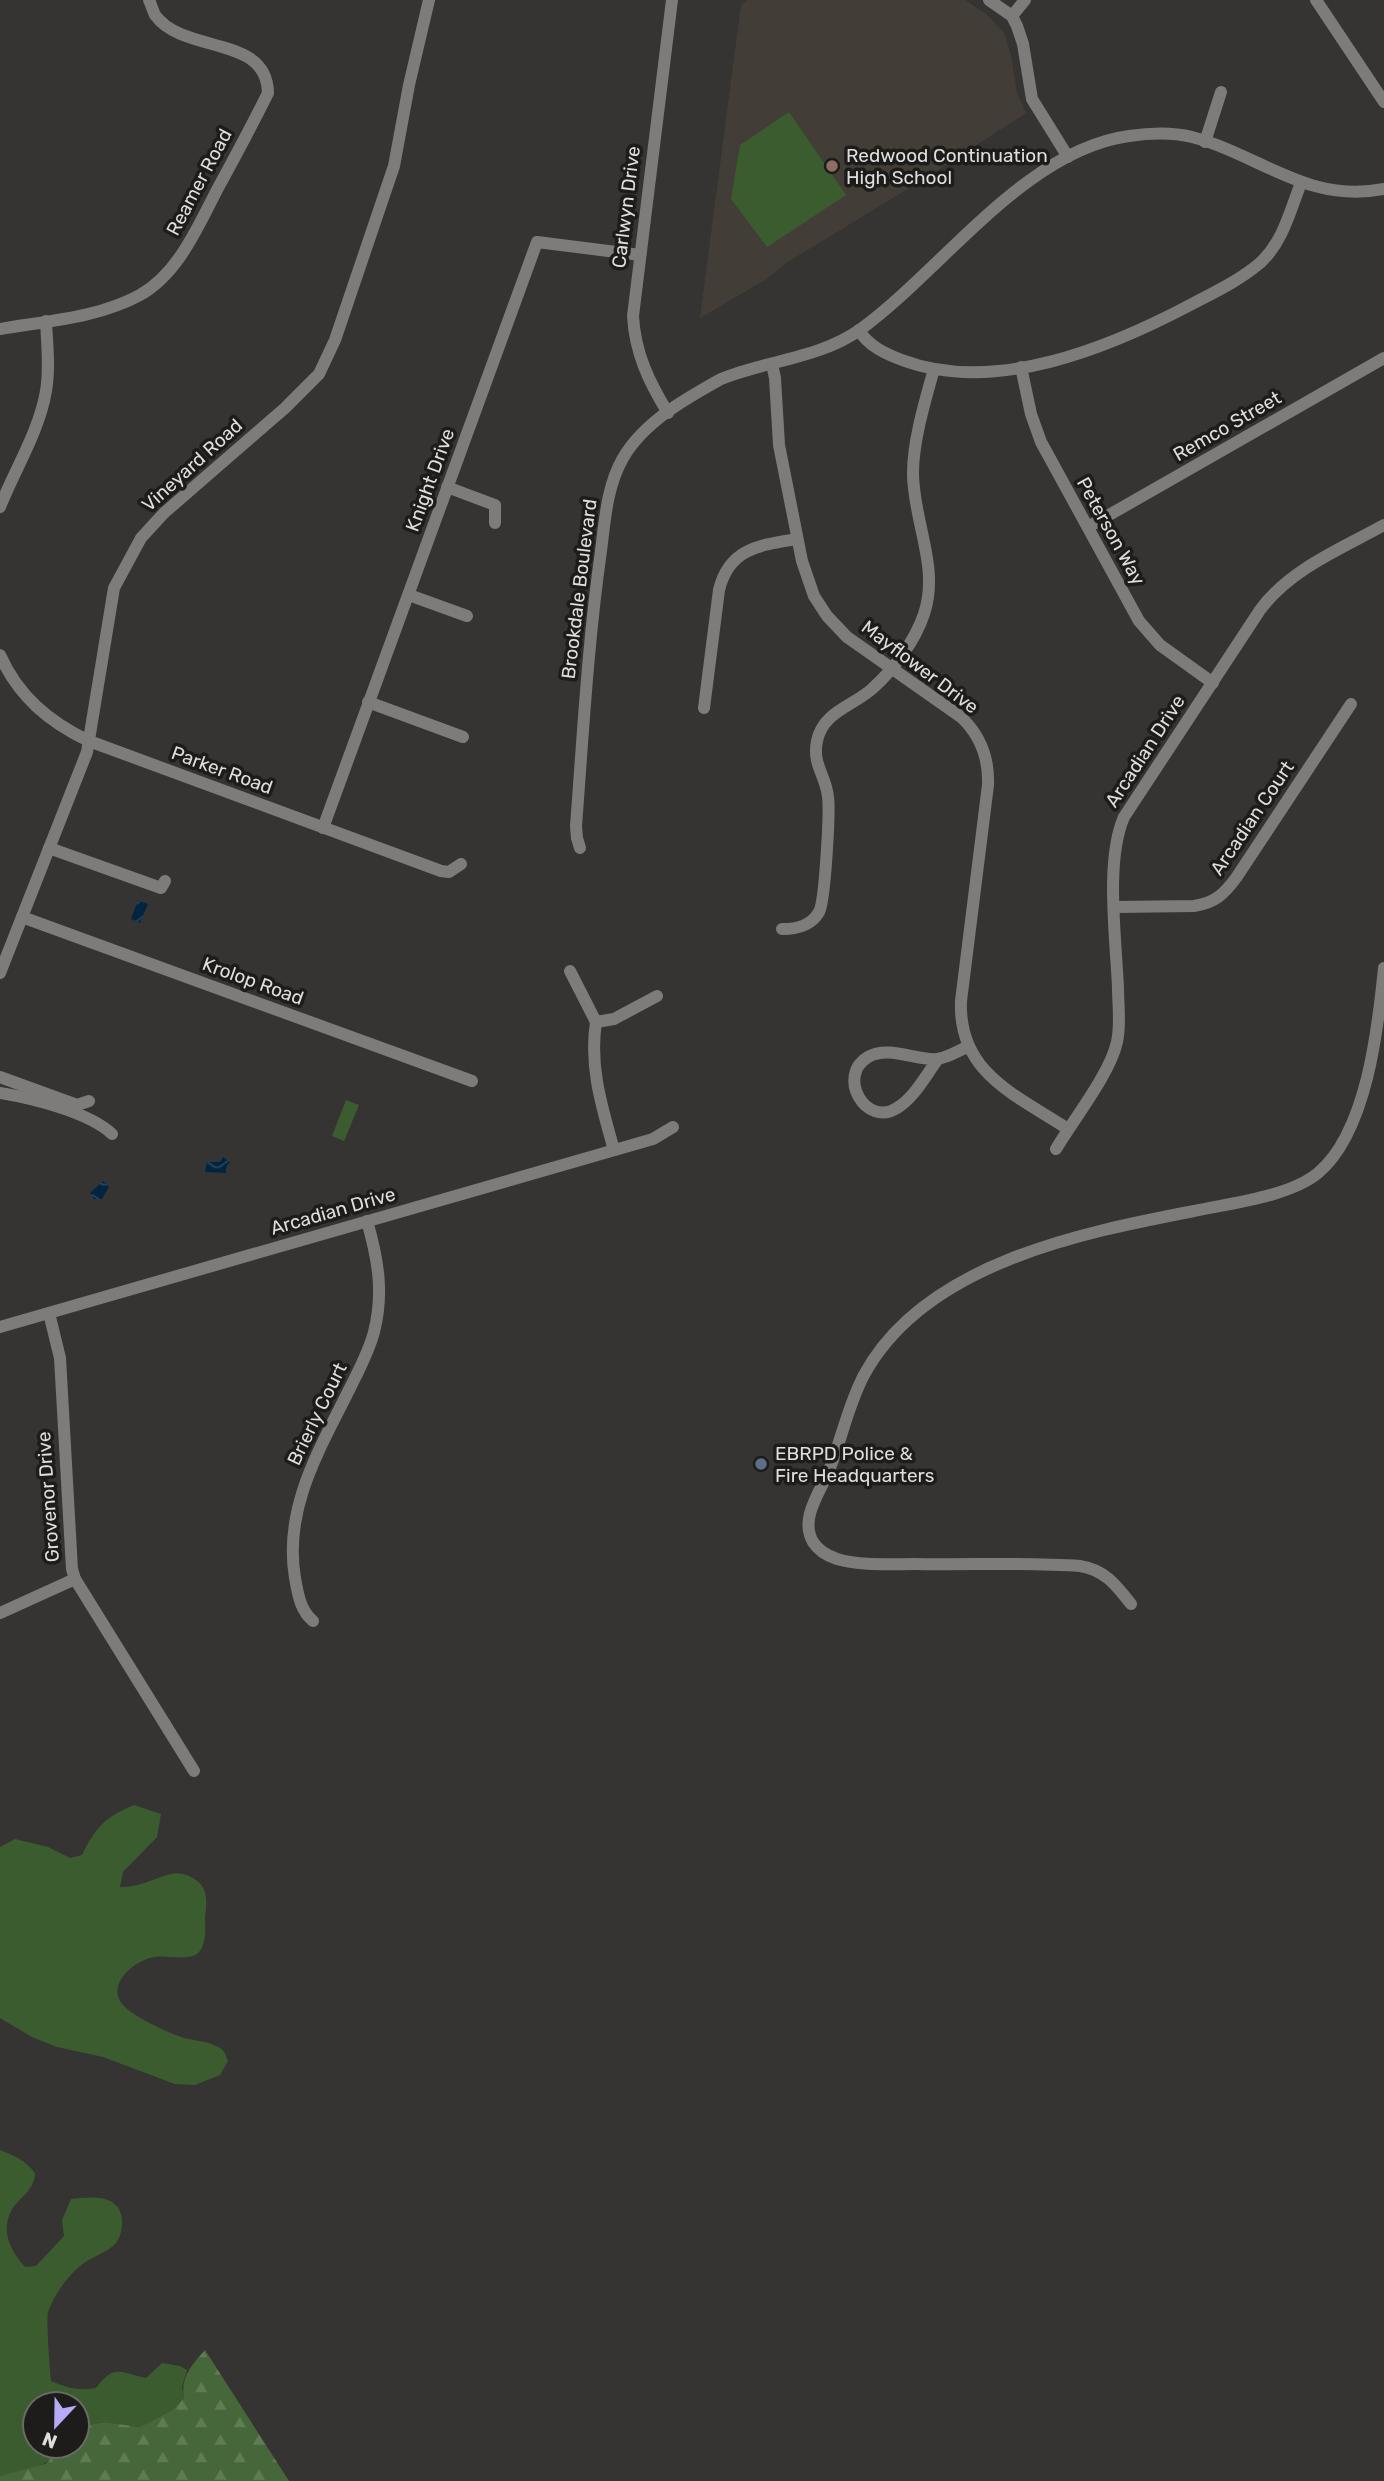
<svg xmlns="http://www.w3.org/2000/svg" width="1384" height="2481" font-family="Rubik,sans-serif">
<defs>
<pattern id="forest-firs" width="22" height="20" patternUnits="userSpaceOnUse" patternTransform="scale(1.75)"><rect width="22" height="20" fill="#456739"/><path d="M5 1l3.5 6h-7zM16 11l3.5 6h-7z" fill="#5f7c55"/></pattern>
<pattern id="water-waves" width="16" height="10" patternUnits="userSpaceOnUse" patternTransform="scale(1.75)"><rect width="16" height="10" fill="#012540"/><path d="M0 5q4-4 8 0t8 0" fill="none" stroke="#26445b"/></pattern>
</defs>
<rect width="100%" height="100%" fill="#363432"/>
<polygon fill="#423e37" points="748,0 965,0 986,14 1004,33 1011,55 1017,93 1026,113 924,179 786,263 765,280 700,318 741,5"/>
<g fill="#3b5c2f">
<polygon points="789,112 846,195 767,247 731,199 740,145"/>
<polygon points="346,1100 359,1105 344,1141 332,1136"/>
<path d="M134,1805l27,9 -4,23 -34,35 -3,15c22,0 31,-8 51,-13 6,-2 15,0 20,3 18,9 16,23 14,41 0,11 2,28 -8,36 -11,7 -30,1 -42,3 -18,2 -46,24 -35,44 8,14 49,32 64,37 12,3 25,3 36,10 5,3 6,8 8,13l-8,14 -25,10 -20,-1 -72,-27 -46,-10 -25,-10 -32,-19v-171l15,-8 33,8 22,11 12,-3c14,-28 23,-38 52,-50z"/>
<path d="M0,2150c15,6 25,10 35,23 -1,18 -14,23 -23,36 -12,22 -2,41 13,58l11,-1 28,-30 -2,-16 9,-21c22,-3 53,-5 51,26 -1,7 -2,15 -8,20 -7,7 -19,11 -27,16 -17,11 -33,33 -39,51 -2,5 2,60 3,69 16,7 28,10 45,7 18,-24 23,-16 50,-10l16,-15 18,3 7,4 -5,17 2,11 -12,12 -32,17 -35,-5 -28,5v-23h-42v42h20l-6,15 -16,8 -33,7z"/>
</g>
<path fill="url(#forest-firs)" d="M205,2350l84,131h-289v-5l45,-12 4,-3 6,-15h22v-19l28,-5 35,5 32,-17 12,-12c-4,-21 8,-33 21,-48z"/>
<g fill="url(#water-waves)">
<polygon points="138,900 148,904 140,923 131,919"/>
<polygon points="223,1157 230,1162 226,1167 226,1173 205,1172 207,1162 220,1162"/>
<polygon points="103,1181 109,1187 102,1199 94,1199 90,1193"/>
</g>
<g fill="none" stroke-linecap="round" stroke-linejoin="round">
<g stroke="#7d7c7b" stroke-width="12">
<polyline points="989,0 1012,16 1017,26 1023,44 1032,99 1068,157"/>
<polyline points="1316,0 1384,102"/>
<polyline points="1012,16 1025,0"/>
<polyline points="1205,142 1221,92"/>
<path d="M0,329c46,-8 98,-11 140,-34 39,-22 58,-69 78,-107 17,-31 34,-63 50,-95 -1,-59 -84,-38 -113,-78 -2,-4 -4,-11 -6,-15"/>
<path d="M859,330c9,16 27,24 43,30 93,35 207,-12 290,-56 23,-12 48,-24 68,-41 23,-21 30,-52 41,-80"/>
<path d="M772,364l3,14 4,67 23,116 12,35 13,20 20,21 114,80c19,18 28,42 27,68l-27,216c-3,72 55,94 107,128"/>
<polyline points="1021,367 1031,414 1041,442 1139,621 1160,645 1213,683"/>
<path d="M668,413c-19,-31 -33,-60 -35,-97l39,-316"/>
<polyline points="447,487 495,505 495,523"/>
<path d="M0,507c15,-38 39,-75 46,-116 4,-23 1,-47 0,-70"/>
<polyline points="1088,527 1384,358"/>
<polyline points="409,595 467,616"/>
<path d="M0,655c18,41 49,67 89,86l352,130 8,1 12,-8"/>
<polyline points="368,702 463,737"/>
<path d="M704,708l15,-118c10,-42 41,-45 78,-51"/>
<polyline points="323,828 537,242 640,255"/>
<polyline points="49,848 161,888 165,881"/>
<path d="M580,848l-3,-10 -1,-12c7,-92 12,-184 25,-275 4,-32 6,-65 22,-93 21,-36 62,-59 98,-79 46,-19 98,-20 140,-50 81,-59 164,-179 268,-193 20,-3 43,-4 63,1 69,18 115,67 192,52"/>
<path d="M1115,907l79,-1c21,-3 30,-12 42,-28l115,-174"/>
<polyline points="22,917 472,1081"/>
<path d="M782,929c15,0 29,-3 37,-17 6,-10 11,-100 9,-115 -2,-22 -16,-32 -11,-56 6,-30 37,-35 56,-53 21,-19 42,-47 51,-74 16,-47 -11,-93 -11,-141 0,-32 12,-72 21,-104"/>
<polyline points="570,971 596,1022"/>
<polyline points="0,973 87,752 114,588 141,538 164,513 285,408 319,374 335,340 394,166 409,85 429,0"/>
<path d="M596,1022c-7,45 6,85 18,128"/>
<polyline points="596,1022 614,1019 657,996"/>
<path d="M938,1059c-12,16 -24,39 -41,49 -31,20 -61,-32 -29,-51 21,-12 48,4 69,2 10,-1 21,-8 30,-12"/>
<polyline points="0,1077 77,1105 89,1101"/>
<path d="M0,1093c31,5 89,19 112,41"/>
<path d="M1056,1149c17,-29 54,-75 61,-107 4,-18 1,-37 1,-54 -2,-49 -13,-128 6,-171l136,-207c30,-41 81,-61 124,-85"/>
<polyline points="49,1313 60,1358 72,1569 75,1579 194,1771"/>
<polyline points="0,1327 653,1139 673,1127"/>
<path d="M1131,1604c-15,-19 -26,-34 -51,-38 -55,-4 -111,-1 -166,-2 -25,0 -53,2 -77,-5 -9,-3 -19,-9 -24,-17 -13,-22 5,-47 14,-67 14,-32 20,-68 37,-100 60,-111 216,-142 330,-164 36,-8 95,-14 124,-38 49,-41 60,-145 66,-205"/>
<polyline points="0,1613 75,1579"/>
<path d="M313,1621c-13,-11 -15,-27 -18,-43 -12,-71 26,-131 56,-192 9,-18 18,-35 23,-54 10,-39 4,-73 -7,-111"/>
</g>
</g>
<circle fill="#8d6e63" stroke="#1d1c1b" stroke-width="2.5" cx="832" cy="166" r="7"/>
<circle fill="#5c6f8a" stroke="#1d1c1b" stroke-width="2.5" cx="761" cy="1464" r="7"/>
<g text-anchor="middle" dominant-baseline="central" stroke-width="7" stroke-linejoin="round" paint-order="stroke">
<g font-size="19" fill="#dededc" stroke="#1d1c1b" text-anchor="start">
<text x="846" y="155">Redwood Continuation<tspan x="846" dy="22">High School</tspan></text>
<text x="775" y="1453">EBRPD Police &amp;<tspan x="775" dy="22">Fire Headquarters</tspan></text>
</g>
<g font-size="19" fill="#dededc" stroke="#1d1c1b">
<text transform="translate(199 182) rotate(-62)">Reamer Road</text>
<text transform="translate(626 207) rotate(-83)">Carlwyn Drive</text>
<text transform="translate(1227 426) rotate(-30)">Remco Street</text>
<text transform="translate(192 465) rotate(-42)">Vineyard Road</text>
<text transform="translate(430 480) rotate(-70)">Knight Drive</text>
<text transform="translate(1111 531) rotate(61)">Peterson Way</text>
<text transform="translate(579 589) rotate(-83)">Brookdale Boulevard</text>
<text transform="translate(920 667) rotate(37)">Mayflower Drive</text>
<text transform="translate(1145 751) rotate(-57)">Arcadian Drive</text>
<text transform="translate(222 770) rotate(20)">Parker Road</text>
<text transform="translate(1252 818) rotate(-56)">Arcadian Court</text>
<text transform="translate(253 981) rotate(20)">Krolop Road</text>
<text transform="translate(333 1211) rotate(-16)">Arcadian Drive</text>
<text transform="translate(317 1414) rotate(-64)">Brierly Court</text>
<text transform="translate(48 1497) rotate(-94)">Grovenor Drive</text>
</g>
</g>
<g transform="translate(56 2425) rotate(202)"><circle r="33" fill="#1d1c1b" stroke="#6a6a68" stroke-width="2"/>
<path d="M0-5L12 26L0 18L-12 26Z" fill="#b7abf8"/>
<text y="-10" font-size="19" font-weight="bold" text-anchor="middle" fill="#dededc">N</text>
</g>
</svg>
